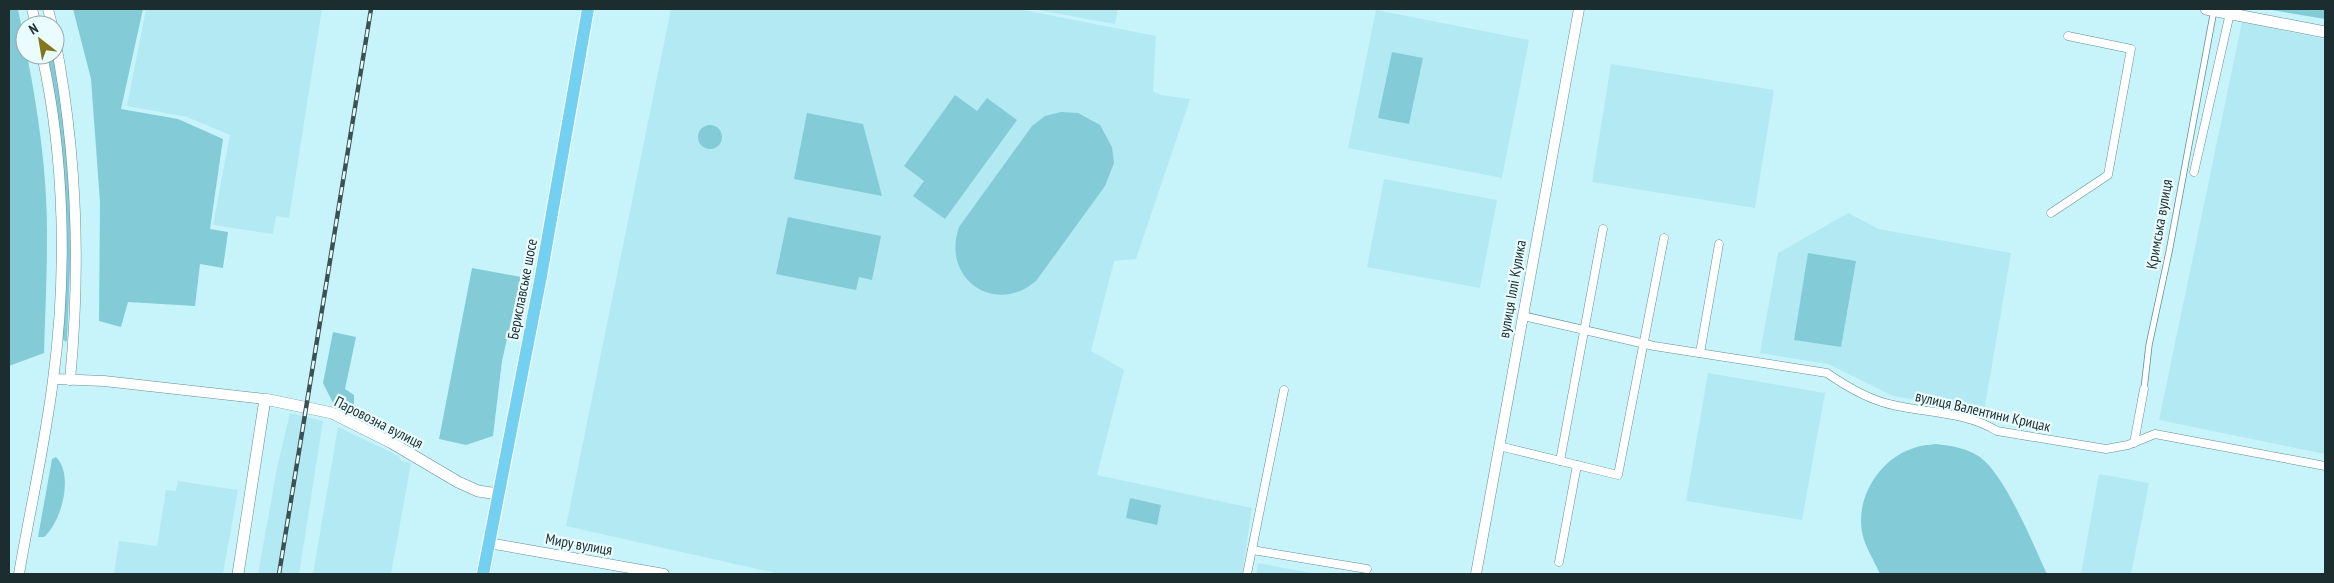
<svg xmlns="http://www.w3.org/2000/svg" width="2334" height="583" font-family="'PT Sans Narrow',sans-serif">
<rect width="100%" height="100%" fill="#c7f4fb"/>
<g fill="#b3e9f2">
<polygon points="146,9 322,9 289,218 276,216 273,234 213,225 230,135 187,117 127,106"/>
<polygon points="671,9 1018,9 1156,36 1153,91 1161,95 1190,99 1136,259 1114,261 1091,351 1124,370 1097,475 1252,508 1242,574 780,574 566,526"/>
<polygon points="1033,9 1118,9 1115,24"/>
<polygon points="1376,10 1529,40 1502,178 1348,148"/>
<polygon points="2242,22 2325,39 2325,454 2159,420"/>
<polygon points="1611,64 1774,90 1755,208 1592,182"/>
<polygon points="1384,179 1497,200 1480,288 1367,267"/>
<polygon points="1848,213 1879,229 2011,253 1984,412 1893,396 1828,364 1760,353 1778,253"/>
<polygon points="1708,373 1825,393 1802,520 1686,501"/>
<polygon points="290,413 323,421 299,574 258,574 277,468"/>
<polygon points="338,427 399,456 401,461 411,463 391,574 313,574"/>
<polygon points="2099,474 2149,483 2131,574 2081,574"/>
<polygon points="178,481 238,490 223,574 114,574 119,541 157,546 166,490 176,491"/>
<polygon points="1258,563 1316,574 1256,574"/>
</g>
<g fill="#83ccd7">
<path d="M9,9h9l7,35v11h2c12,61 21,125 20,187 0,37 -2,74 -3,111l-35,13z"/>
<polygon points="73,9 143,9 121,109 178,119 223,139 210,229 228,232 223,268 200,264 195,306 128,302 121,327 99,321 100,202 91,79"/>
<polygon points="2266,9 2325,9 2325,19"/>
<polygon points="1392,52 1423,58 1409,124 1378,118"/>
<polygon points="48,55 54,55 68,159 71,246 67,340 66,342 62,339 61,146"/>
<polygon points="955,95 977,111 987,98 1017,120 945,219 913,196 924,181 904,166"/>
<path d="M1061,112l17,1 22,12 12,22 2,16 -9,23 -69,95c-41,35 -95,-2 -77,-54l73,-101 13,-10z"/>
<polygon points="807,113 863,124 882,196 794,179"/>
<circle cx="710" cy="137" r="12"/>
<polygon points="788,217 881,236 872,280 859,277 856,290 776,274"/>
<polygon points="1808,253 1856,261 1841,347 1794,340"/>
<polygon points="472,268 521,277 502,361 493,436 466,445 439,439"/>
<polygon points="333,332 356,337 345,389 354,395 354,406 333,403 323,383"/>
<path d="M1936,444c16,2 31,4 44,13 25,18 53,87 67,117h-167c-5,-11 -12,-23 -16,-34 -12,-38 14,-81 50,-92 7,-3 15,-3 22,-4z"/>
<path d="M56,457c18,18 6,64 -12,80h-6l14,-78z"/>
<polygon points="1130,498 1161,505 1157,525 1126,518"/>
</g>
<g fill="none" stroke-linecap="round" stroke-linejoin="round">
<g stroke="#648e94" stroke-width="7">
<polyline id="pedestrian" points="2144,389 2149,345 2169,252 2214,10"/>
</g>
<g stroke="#648e94" stroke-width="9">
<g id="minor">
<polyline points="2194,172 2230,13"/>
<polyline points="2051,213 2108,175 2131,49 2068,36"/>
<path d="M1523,316l131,30 173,27c20,14 42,27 66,32 34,8 74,7 104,26l109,18 22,-4 27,-11 170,32"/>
<polyline points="1700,353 1719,244"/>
<polyline points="2134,443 2144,389"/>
<polyline points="1499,446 1618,475 1664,238"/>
<polyline points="1560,461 1603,229"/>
<polyline points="1252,550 1367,569"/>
<polyline points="1559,562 1577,465"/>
<polyline points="1247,574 1284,390"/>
</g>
</g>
<g stroke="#648e94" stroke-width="11">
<g id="tertiary">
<polyline points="32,9 36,25"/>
<polyline points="48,9 52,25"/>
<path d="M55,39c22,113 26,226 15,341"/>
<polyline points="54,379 104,381 265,399"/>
<polyline points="489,543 664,574"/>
<path d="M19,574c11,-65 26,-129 34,-194 14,-104 12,-222 -11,-325"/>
<polyline points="1476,574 1579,9"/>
</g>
</g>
<g stroke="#648e94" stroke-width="12">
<g id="secondary">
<polyline points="2206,9 2325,32"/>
<polyline points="238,574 265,399 332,413 392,443 458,482 478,491 498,494"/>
</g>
</g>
<g stroke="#fff" stroke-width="14">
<polyline id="primary" points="483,574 541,276 588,9"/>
</g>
<use href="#pedestrian" stroke="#fff" stroke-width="5.5"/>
<use href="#minor" stroke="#fff" stroke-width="8"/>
<use href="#tertiary" stroke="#fff" stroke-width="10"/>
<use href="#secondary" stroke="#fff" stroke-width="11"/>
<use href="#primary" stroke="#73d0f1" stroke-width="12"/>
<g stroke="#3b5255" stroke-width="4.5">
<polyline id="rail" points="279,574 371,9"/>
</g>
<use href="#rail" stroke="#eafcfe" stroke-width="2.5" stroke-dasharray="8" stroke-linecap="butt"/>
</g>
<g text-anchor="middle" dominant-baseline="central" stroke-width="4.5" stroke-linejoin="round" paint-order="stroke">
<g font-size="15" fill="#1c2d30" stroke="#eafcfe">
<text transform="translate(2159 224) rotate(-80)">Кримська вулиця</text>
<text transform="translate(522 289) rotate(-79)">Бериславське шосе</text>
<text transform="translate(1512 289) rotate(-80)">вулиця Іллі Кулика</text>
<text transform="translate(1983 411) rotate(13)">вулиця Валентини Крицак</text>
<text transform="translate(379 422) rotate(27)">Паровозна вулиця</text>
<text transform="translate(579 544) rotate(10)">Миру вулиця</text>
</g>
</g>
<rect width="2334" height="583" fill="none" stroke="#1c2d30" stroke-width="20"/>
<g transform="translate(40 40) rotate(329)"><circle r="24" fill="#eafcfe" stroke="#98a9ac"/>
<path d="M0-4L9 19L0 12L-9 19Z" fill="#81771b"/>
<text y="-8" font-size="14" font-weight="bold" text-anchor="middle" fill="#1c2d30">N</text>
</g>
</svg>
